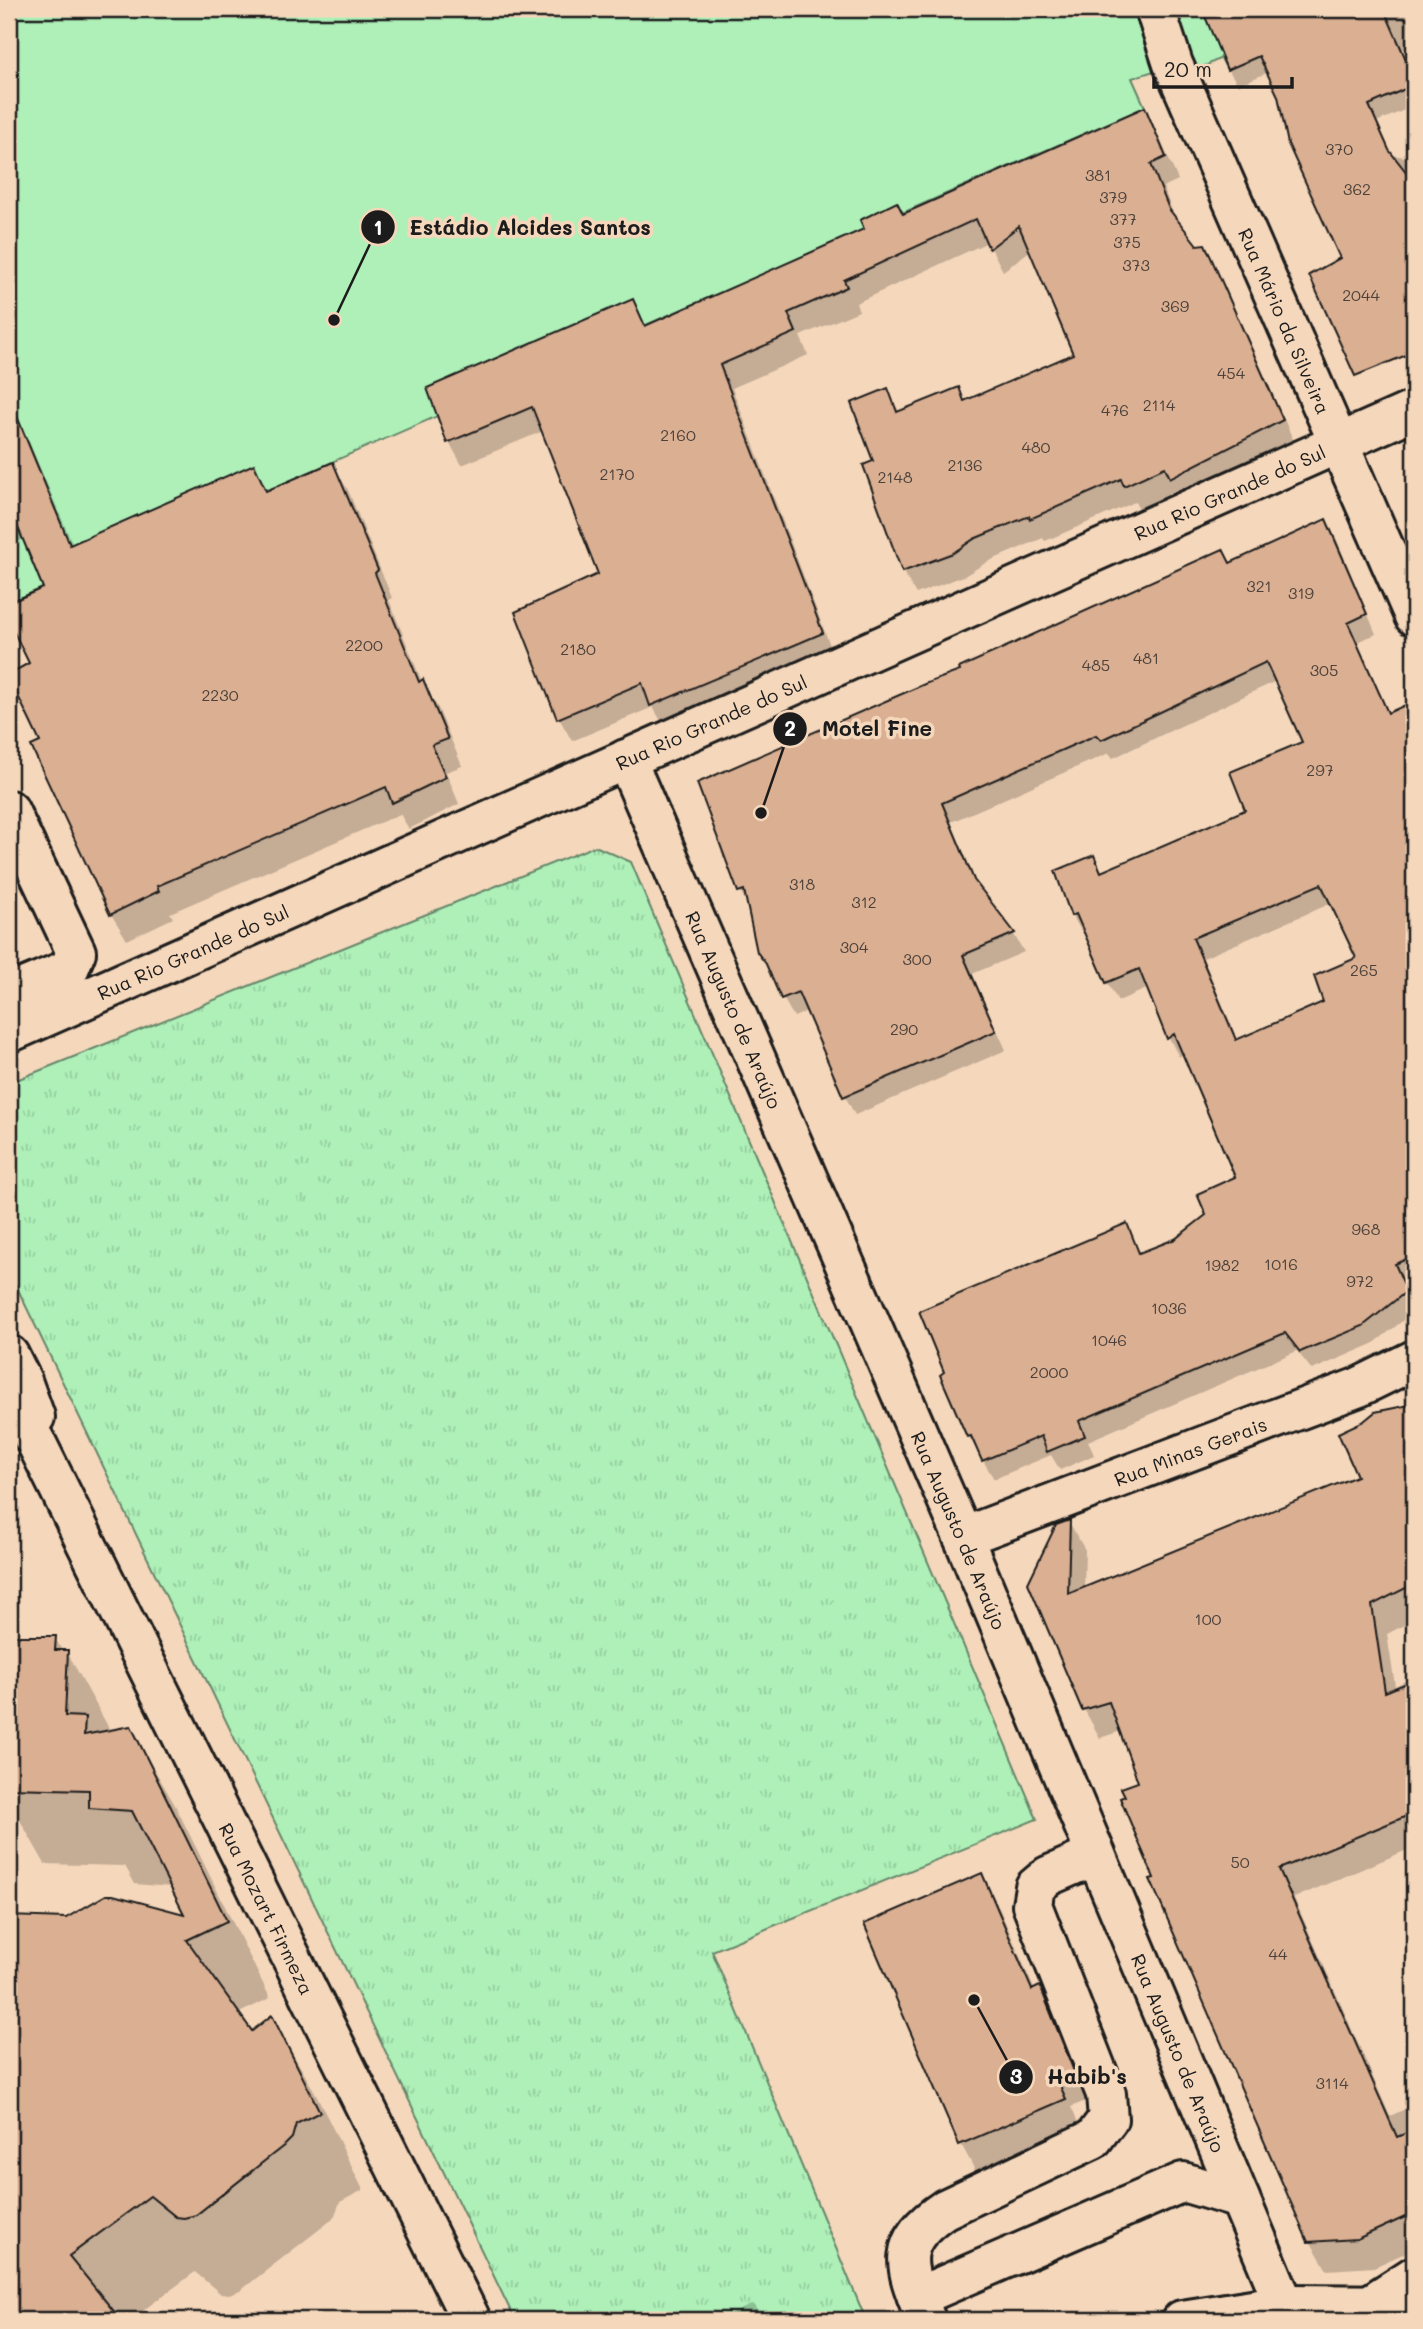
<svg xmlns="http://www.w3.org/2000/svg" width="1423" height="2329" font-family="Mali,sans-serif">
<defs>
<pattern id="grass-tufts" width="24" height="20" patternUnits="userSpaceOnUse" patternTransform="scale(1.75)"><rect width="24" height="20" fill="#aef0b8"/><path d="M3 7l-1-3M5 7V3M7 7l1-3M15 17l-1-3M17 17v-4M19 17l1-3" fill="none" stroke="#95cd9e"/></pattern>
</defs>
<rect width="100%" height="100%" fill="#f5d7bb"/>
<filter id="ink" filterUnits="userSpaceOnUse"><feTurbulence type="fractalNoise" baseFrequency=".0143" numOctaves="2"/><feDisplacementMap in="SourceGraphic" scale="14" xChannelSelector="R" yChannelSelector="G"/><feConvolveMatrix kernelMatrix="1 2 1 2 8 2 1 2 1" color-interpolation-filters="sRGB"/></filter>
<g filter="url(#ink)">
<polygon fill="url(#grass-tufts)" stroke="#65866a" stroke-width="2" points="595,846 631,862 1037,1819 712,1951 866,2320 515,2320 9,1271 9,1083"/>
<polygon fill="#aef0b8" stroke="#65866a" stroke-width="2" points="9,9 1368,9 1227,70 1221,58 1197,70 1191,59 1132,78 1145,107 9,603"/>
<g fill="#0003" fill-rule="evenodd">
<polygon points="1216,9 1414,9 1414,44 1402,50 1414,77 1414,106 1320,146 1414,158 1414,350 1358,376 1349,359 1342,259 1279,95 1269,72 1238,85 1228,69 1205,13"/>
<polygon points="1144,109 1157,132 1178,180 1163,187 1176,221 1197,247 1204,246 1217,269 1295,444 1184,500 1178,490 1139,508 1135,502 1045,541 1043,538 987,562 966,575 916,594 903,572 875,462 887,390 900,413 958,389 966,402 1075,355 1031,250 1003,271 988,242 856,303 859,311 800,336 808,355 732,388 834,656 665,728 653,707 572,741 559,718 601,575 543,431 462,465 449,442 429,389 632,301 647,327"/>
<polygon points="9,395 73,545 253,466 268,492 332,464 348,490 392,598 389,600 422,682 438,708 462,766 446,772 459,804 409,829 400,814 170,913 173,918 127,940 111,914 42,743 31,664 9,618 9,605 45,589 24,539 9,546"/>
<path d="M1326,522l11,18 39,94 -19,8 32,72 13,-5 12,20v550l-10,4 10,24v5l-41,32 -61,26 -15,-19 -209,90 6,14 -34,15 -9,-15 -57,24 -25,-42 157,-212 15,29 35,-14 32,-24 29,-38 -53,-125 -5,4 -10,-19 -20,-50 -31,13 -11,-19 -21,-49 -3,1 -11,-19 22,-58 9,17 144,-63 58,-68 -29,-62 -163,77 -4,-5 -158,69 28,68 34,43 11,19 -52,22 34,76 -151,65 -10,-19 -37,-85 -14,6 -11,-19 -33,-90 -10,-17 -41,-107 531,-219zM1332,903l26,55 -33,45 -87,38 -35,-83z"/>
<polygon points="1414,1401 1414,1620 1387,1634 1395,1686 1414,1677 1414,1847 1294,1898 1390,2116 1414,2105 1414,2249 1374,2267 1327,2270 1310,2241 1156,1878 1140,1783 1121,1731 1100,1738 1084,1709 1029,1583 1069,1522 1085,1550 1084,1589 1359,1477 1340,1434"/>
<polygon points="55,1638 63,1652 67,1652 111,1732 130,1728 175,1805 270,1998 237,2014 251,2034 272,2018 316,2094 363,2190 340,2202 335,2215 330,2221 240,2291 229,2295 221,2294 195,2272 130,2320 9,2320 9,1918 67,1920 187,1916 172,1887 135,1884 125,1866 45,1864 9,1801 9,1717"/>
<polygon points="981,1875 996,1901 1035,1991 1040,1989 1054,2014 1088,2100 1071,2107 1079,2125 975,2170 961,2144 867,1925"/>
<polygon points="753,2304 763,2320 718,2320"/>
</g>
<g fill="#daaf92" stroke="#1c1c1c" stroke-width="2" fill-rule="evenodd">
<polygon points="1202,9 1384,9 1414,78 1414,85 1369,105 1389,150 1414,182 1414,352 1355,376 1309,275 1340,258 1288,144 1278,96 1259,56 1227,70"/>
<polygon points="1145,107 1166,157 1151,164 1169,209 1197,245 1205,244 1283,420 1170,478 1165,467 1124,486 1121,479 1030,519 1029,516 974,539 953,553 902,572 863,465 873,461 851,403 888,388 897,412 959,387 964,401 1073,354 1019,226 989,249 976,219 844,280 847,287 788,313 796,332 720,365 823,633 650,706 642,683 557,719 515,612 598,574 532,407 447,443 427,388 633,299 645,326 864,229 860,220 897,202 903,214"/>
<polygon points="9,397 70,545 254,464 266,491 333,462 378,570 375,573 419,682 423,679 448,739 432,745 446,777 392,803 386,787 157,886 159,891 110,915 31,746 40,742 9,677 9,674 29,663 9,622 9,603 43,588 9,506"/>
<path d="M1326,519l41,95 -19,9 40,90 26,-12v555l-19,8 12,27 -44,35 -63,26 -15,-19 -206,88 6,15 -38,16 -6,-16 -59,25 -11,-25 -4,1 -27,-62 4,-3 -25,-61 208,-88 12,30 36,-14 31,-24 -9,-21 38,-17 -61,-143 -7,5 -28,-70 -33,14 -30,-69 -5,2 -16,-45 39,-16 7,17 144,-62 -15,-38 72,-30 -36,-80 -165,78 -5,-5 -154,68 32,77 41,53 -52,22 33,76 -153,66 -45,-105 -17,7 -15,-35 -9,-12 -13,-62 -6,2 -41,-109 230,-100 33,-12 -1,-3 264,-119 7,14zM1321,884l35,74 -42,18 9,26 -87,38 -43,-102z"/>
<polygon points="1414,1404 1414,1584 1372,1605 1385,1692 1414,1680 1414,1813 1279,1869 1397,2137 1414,2130 1414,2213 1357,2239 1308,2242 1150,1879 1154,1878 1120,1798 1125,1796 1121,1788 1138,1782 1109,1702 1082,1710 1028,1583 1056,1525 1070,1520 1068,1594 1357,1476 1338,1433 1364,1421 1375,1412"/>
<polygon points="11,1636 56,1636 55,1650 68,1650 65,1716 85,1717 84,1735 131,1726 227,1921 187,1940 252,2031 272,2015 320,2112 296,2124 292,2138 286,2144 196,2215 184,2218 176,2217 150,2196 69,2256 121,2320 9,2320 9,1916 66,1918 106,1895 113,1895 184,1914 132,1811 89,1808 89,1790 9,1788"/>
<polygon points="982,1873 1032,1990 1040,1986 1075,2074 1058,2081 1066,2099 959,2145 864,1924"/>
</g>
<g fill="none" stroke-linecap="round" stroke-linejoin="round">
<g stroke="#1c1c1c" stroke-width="44">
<g id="minor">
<path id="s1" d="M1155,9l18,55 241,552"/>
<path id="s2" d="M626,759l337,778 321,767"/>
<polyline points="9,810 76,952 69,969 9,994"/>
<path id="s3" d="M9,1033l1405,-623"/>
<polyline points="9,1355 22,1381 35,1417"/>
<path id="s4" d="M9,1396l28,48 434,876"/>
<path id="s5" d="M963,1537l396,-150 55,-27"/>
<polyline points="917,2297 1183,2182 1240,2199"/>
<polyline points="1369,2305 1414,2276"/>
<path d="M926,2320c-20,-51 -34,-76 19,-111l148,-70 15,-20 -2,-25 -74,-189 3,-18 13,-11 48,-21"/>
</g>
</g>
<g stroke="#1c1c1c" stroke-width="44">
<polyline id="major" points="1182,2320 1284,2304 1414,2305"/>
</g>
<use href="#minor" stroke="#f5d7bb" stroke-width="38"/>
<use href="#major" stroke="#f5d7bb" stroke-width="38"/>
</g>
</g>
<g text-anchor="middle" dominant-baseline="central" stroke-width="7" stroke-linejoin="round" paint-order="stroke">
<g font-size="16" fill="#4c413a">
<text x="1339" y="148">370</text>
<text x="1098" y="174">381</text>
<text x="1357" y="188">362</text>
<text x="1113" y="196">379</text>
<text x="1123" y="218">377</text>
<text x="1127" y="241">375</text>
<text x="1136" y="264">373</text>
<text x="1361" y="294">2044</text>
<text x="1175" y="305">369</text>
<text x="1231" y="372">454</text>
<text x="1159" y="404">2114</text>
<text x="1115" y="409">476</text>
<text x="678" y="434">2160</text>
<text x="1036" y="446">480</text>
<text x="965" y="464">2136</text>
<text x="617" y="473">2170</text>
<text x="895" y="476">2148</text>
<text x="1259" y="585">321</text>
<text x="1301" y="592">319</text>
<text x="364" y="644">2200</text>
<text x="578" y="648">2180</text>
<text x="1146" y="657">481</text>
<text x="1096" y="664">485</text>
<text x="1324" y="669">305</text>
<text x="220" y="694">2230</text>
<text x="1320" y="769">297</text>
<text x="802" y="883">318</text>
<text x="864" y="901">312</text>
<text x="854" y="946">304</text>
<text x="917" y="958">300</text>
<text x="1364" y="969">265</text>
<text x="904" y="1028">290</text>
<text x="1366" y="1228">968</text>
<text x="1281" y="1263">1016</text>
<text x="1222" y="1264">1982</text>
<text x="1360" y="1280">972</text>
<text x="1169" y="1307">1036</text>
<text x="1109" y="1339">1046</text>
<text x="1049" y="1371">2000</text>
<text x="1208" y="1618">100</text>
<text x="1240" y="1861">50</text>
<text x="1278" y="1953">44</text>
<text x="1332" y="2082">3114</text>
</g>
<g font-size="19" fill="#1c1c1c" stroke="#f5d7bb">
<text stroke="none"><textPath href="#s1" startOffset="338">Rua Mário da Silveira</textPath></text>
<text stroke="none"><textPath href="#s3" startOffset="1335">Rua Rio Grande do Sul</textPath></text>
<text stroke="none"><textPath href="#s3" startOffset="768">Rua Rio Grande do Sul</textPath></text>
<text stroke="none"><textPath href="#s3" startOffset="201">Rua Rio Grande do Sul</textPath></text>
<text stroke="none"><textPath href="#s2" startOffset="273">Rua Augusto de Araújo</textPath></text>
<text stroke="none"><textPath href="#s5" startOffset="243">Rua Minas Gerais</textPath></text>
<text stroke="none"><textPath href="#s2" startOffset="840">Rua Augusto de Araújo</textPath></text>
<text stroke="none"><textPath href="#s4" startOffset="574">Rua Mozart Firmeza</textPath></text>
<text stroke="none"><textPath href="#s2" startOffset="1407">Rua Augusto de Araújo</textPath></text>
</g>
</g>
<path fill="none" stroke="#1c1c1c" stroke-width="2.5" d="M334 320L378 227M761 813L790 729M974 2000L1016 2077"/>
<g fill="#1c1c1c" stroke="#f5d7bb" stroke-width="2.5">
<circle cx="334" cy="320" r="7"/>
<circle cx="761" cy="813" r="7"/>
<circle cx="974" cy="2000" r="7"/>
<circle cx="378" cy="227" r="18"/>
<circle cx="790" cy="729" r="18"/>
<circle cx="1016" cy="2077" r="18"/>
</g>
<g font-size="21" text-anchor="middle" font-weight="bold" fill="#fff">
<text x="378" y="235">1</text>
<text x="790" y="736">2</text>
<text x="1016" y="2084">3</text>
</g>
<g font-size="21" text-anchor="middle" font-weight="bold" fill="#1c1c1c" stroke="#f5d7bb" stroke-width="7" stroke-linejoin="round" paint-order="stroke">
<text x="530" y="235">Estádio Alcides Santos</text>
<text x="877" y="736">Motel Fine</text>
<text x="1087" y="2084">Habib's</text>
</g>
<rect width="1423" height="2329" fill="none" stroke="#f5d7bb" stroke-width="35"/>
<rect x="18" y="18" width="1388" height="2294" fill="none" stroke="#1c1c1c" stroke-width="2.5" filter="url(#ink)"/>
<path d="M1154 77v10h138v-10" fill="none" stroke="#1c1c1c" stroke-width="3.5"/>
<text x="1164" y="77" font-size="21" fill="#1c1c1c" stroke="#f5d7bb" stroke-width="5" paint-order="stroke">20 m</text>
</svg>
